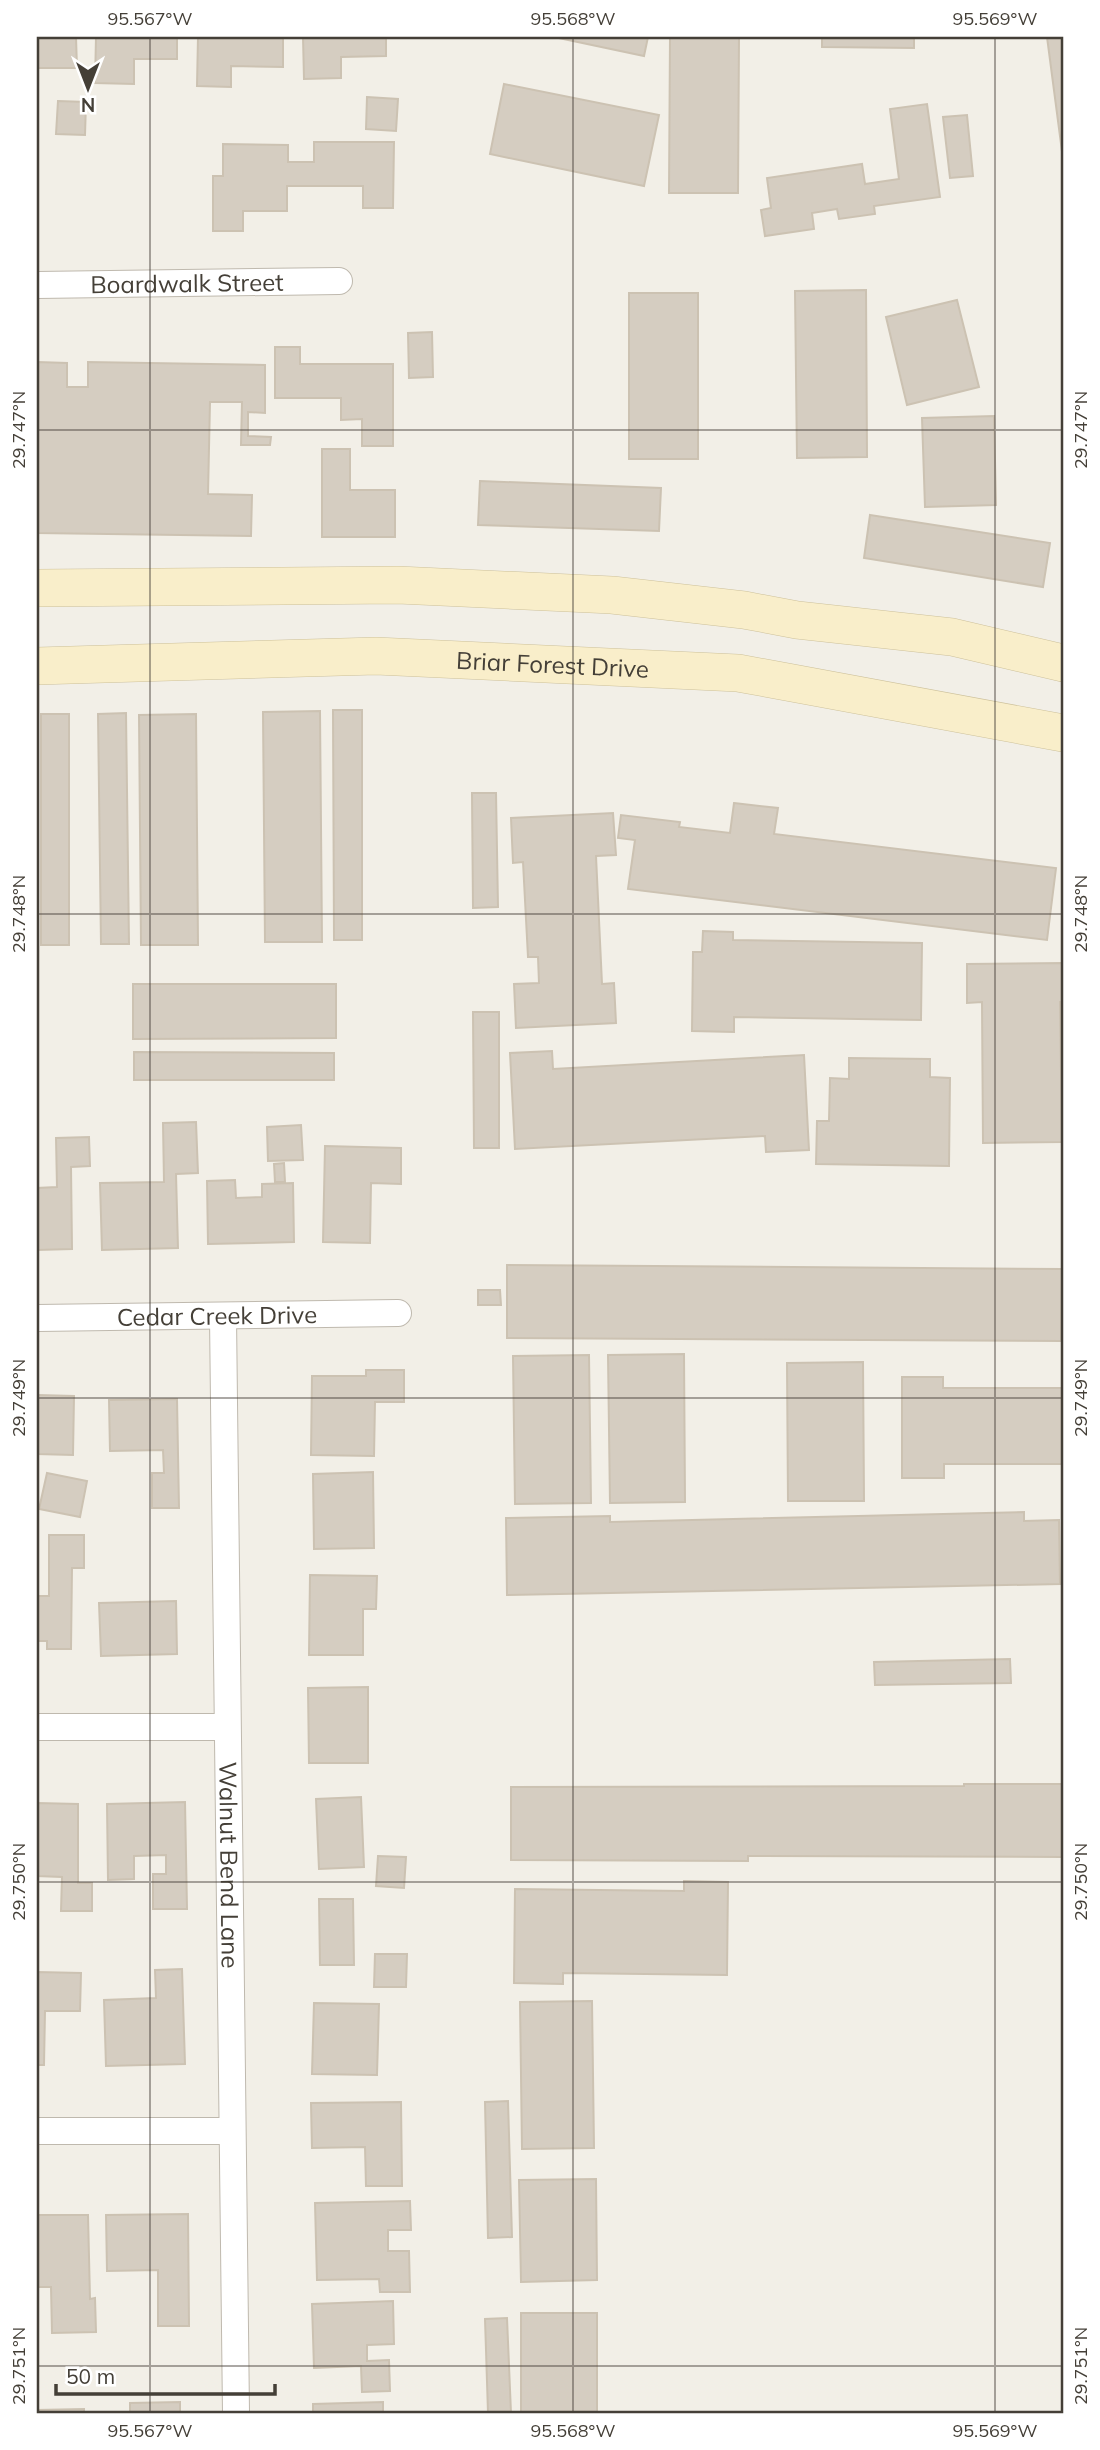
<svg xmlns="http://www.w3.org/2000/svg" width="1100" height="2450" font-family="Mulish,sans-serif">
<rect width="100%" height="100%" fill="#f2efe7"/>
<g fill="#d5cdc1" stroke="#ccc2b2" stroke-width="2">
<polygon points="37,37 76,37 77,68 37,68"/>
<polygon points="96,37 177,37 177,59 134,59 134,84 95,83"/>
<polygon points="198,37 283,37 283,67 231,66 231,87 197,86"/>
<polygon points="303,37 386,37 386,56 341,57 341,78 304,79"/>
<polygon points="554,37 648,37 644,56"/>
<polygon points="670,37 739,37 738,193 669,193"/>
<polygon points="822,37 914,37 914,48 822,47"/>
<polygon points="1047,37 1063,37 1063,159"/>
<polygon points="504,84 659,115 644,186 490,154"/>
<polygon points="367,97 398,99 396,131 366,129"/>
<polygon points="58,101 86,102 85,135 56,134"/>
<polygon points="927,104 940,197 874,206 875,214 839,219 837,209 812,213 814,229 765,236 761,210 771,208 767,178 862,164 865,184 899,179 890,109"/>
<polygon points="967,115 973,176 950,178 943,117"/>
<polygon points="314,142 394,142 393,208 363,208 363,186 287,186 287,211 243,211 243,231 213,231 213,176 223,176 223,144 288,145 288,162 314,162"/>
<polygon points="866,290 867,457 797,458 795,291"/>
<rect x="629" y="293" width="69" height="166"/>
<polygon points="957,300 979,387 907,405 886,317"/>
<polygon points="432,332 433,377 409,378 408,333"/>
<polygon points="275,347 300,347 300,364 393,364 393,446 362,446 362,419 341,420 341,398 275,398"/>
<polygon points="37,362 67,363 67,387 88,387 88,362 265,365 265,413 248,412 248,436 271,437 270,445 241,445 242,402 210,402 208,494 252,495 251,536 37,533"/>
<polygon points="994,416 996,505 925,507 922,418"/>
<polygon points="322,449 350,449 350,490 395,490 395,537 322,537"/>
<polygon points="480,481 661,488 659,531 478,525"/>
<polygon points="870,515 1050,543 1043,587 864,558"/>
<polygon points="333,710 362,710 362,940 334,940"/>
<polygon points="320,711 322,942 265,942 263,712"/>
<polygon points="126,713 129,944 101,944 98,714"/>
<rect x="41" y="714" width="28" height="231"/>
<polygon points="196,714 198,945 141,945 139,715"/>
<polygon points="472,793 496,793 498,907 473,908"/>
<polygon points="734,803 778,808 774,834 1056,868 1047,940 628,889 635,840 618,838 621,815 680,822 679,827 730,833"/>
<polygon points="613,813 616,855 596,856 602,984 614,983 616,1023 516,1028 514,984 539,983 538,957 528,957 523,862 513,863 511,818"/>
<polygon points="703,931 733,932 733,940 922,943 921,1020 734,1017 734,1032 692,1031 693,952 702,952"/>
<polygon points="1063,963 1063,1002 1060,1002 1062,1142 983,1143 982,1002 967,1003 967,964"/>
<polygon points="133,984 336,984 336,1038 133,1039"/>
<polygon points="473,1012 499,1012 499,1148 474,1148"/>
<polygon points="552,1051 553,1069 804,1055 809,1150 766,1152 765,1136 515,1149 510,1053"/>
<polygon points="134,1052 334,1053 334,1080 134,1080"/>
<polygon points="849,1058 930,1059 930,1077 950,1078 949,1166 816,1164 817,1121 829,1121 830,1078 849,1079"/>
<polygon points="196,1122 198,1173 176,1174 178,1248 102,1250 100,1183 164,1182 163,1123"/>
<polygon points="301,1125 303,1160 268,1161 267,1127"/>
<polygon points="89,1137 90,1166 71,1167 72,1249 37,1250 37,1188 57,1187 56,1138"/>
<polygon points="325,1146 401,1148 401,1184 371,1183 370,1243 323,1242"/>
<polygon points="284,1163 285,1182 275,1182 274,1164"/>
<polygon points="235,1180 236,1198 262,1197 262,1184 293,1183 294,1242 208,1244 207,1181"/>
<polygon points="507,1265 1062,1269 1061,1341 507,1338"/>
<polygon points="478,1290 500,1290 501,1305 478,1305"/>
<polygon points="684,1354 685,1502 610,1503 608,1355"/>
<polygon points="589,1355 591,1503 515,1504 513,1356"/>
<polygon points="863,1362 864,1501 788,1501 787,1363"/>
<polygon points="366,1370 404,1370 404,1402 375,1402 374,1456 311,1455 312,1376 366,1376"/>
<polygon points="902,1377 943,1377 943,1388 1063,1388 1063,1464 944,1464 944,1478 902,1478"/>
<polygon points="37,1395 74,1396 73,1455 37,1454"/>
<polygon points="177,1399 179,1508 152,1508 152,1473 164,1473 163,1450 110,1451 109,1400"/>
<polygon points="373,1472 374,1548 314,1549 313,1474"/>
<polygon points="47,1473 87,1481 80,1517 39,1509"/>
<polygon points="1024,1512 1024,1521 1059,1520 1060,1584 507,1595 506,1518 610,1516 610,1522"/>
<polygon points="49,1535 84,1535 84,1568 72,1568 71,1649 47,1649 47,1641 37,1641 37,1596 49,1596"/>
<polygon points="310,1575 377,1576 376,1609 363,1609 363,1655 309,1655"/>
<polygon points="176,1601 177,1654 101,1656 99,1603"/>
<polygon points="1010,1659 1011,1683 875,1685 874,1662"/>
<polygon points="368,1687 368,1763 309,1763 308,1688"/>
<polygon points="964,1784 1062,1784 1062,1857 748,1856 748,1861 511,1860 511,1787 964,1786"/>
<polygon points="361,1797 364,1867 319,1869 316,1799"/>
<polygon points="185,1802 187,1909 153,1909 153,1874 166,1874 166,1855 134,1856 134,1879 108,1880 107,1804"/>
<polygon points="37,1803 78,1804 78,1883 92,1883 92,1911 61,1911 62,1877 37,1876"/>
<polygon points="378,1856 406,1857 404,1888 376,1886"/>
<polygon points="684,1881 728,1882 727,1975 563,1973 563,1984 514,1983 515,1889 684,1891"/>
<polygon points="319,1899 353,1899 354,1965 320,1965"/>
<polygon points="375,1954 407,1954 406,1987 374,1987"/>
<polygon points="182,1969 185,2064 106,2066 104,2000 156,1998 155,1970"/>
<polygon points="37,1972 81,1973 80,2011 45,2011 44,2065 37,2065"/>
<polygon points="592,2001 594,2148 522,2149 520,2002"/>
<polygon points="314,2003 379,2004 377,2075 312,2074"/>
<polygon points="508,2101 512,2237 488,2238 485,2102"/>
<polygon points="401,2102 402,2186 366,2186 365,2147 312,2148 311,2103"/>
<polygon points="596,2179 597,2280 521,2282 519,2180"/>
<polygon points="410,2201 411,2230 388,2230 388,2251 409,2251 410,2292 380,2292 379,2279 317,2280 315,2203"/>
<polygon points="188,2214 189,2326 158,2326 158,2270 107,2271 106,2215"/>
<polygon points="37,2215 88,2215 90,2299 95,2298 96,2332 52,2333 51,2287 37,2287"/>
<polygon points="393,2301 394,2344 367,2345 367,2361 389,2360 390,2391 362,2392 361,2366 314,2368 312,2304"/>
<rect x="521" y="2313" width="76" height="100"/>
<polygon points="507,2318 511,2413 488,2413 485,2319"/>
<polygon points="180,2402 180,2413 130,2413 130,2403"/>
<polygon points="383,2402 383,2413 313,2413 313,2404"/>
<polygon points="84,2409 84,2413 37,2413 37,2410"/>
</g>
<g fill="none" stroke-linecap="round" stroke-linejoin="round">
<g stroke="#bfb9ae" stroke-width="28">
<g id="street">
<path id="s1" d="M37,285l302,-4"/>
<path id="s2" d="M223,1317l13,1096"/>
<path id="s3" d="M37,1318l361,-5"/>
<polyline points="37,1727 226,1727"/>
<polyline points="37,2131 232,2131"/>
</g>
</g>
<g stroke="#cdc19b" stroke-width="38">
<g id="secondary">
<polyline points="37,588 398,585 612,595 744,610 797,620 952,637 1063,663"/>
<path id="s4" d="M37,666l339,-10 362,17 325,60"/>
</g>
</g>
<use href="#street" stroke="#fff" stroke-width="26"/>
<use href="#secondary" stroke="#f9eeca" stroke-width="37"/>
</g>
<path fill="none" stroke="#443f37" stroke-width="2" stroke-opacity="0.45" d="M150,37v2376M573,37v2376M995,37v2376M37,430h1026M37,914h1026M37,1398h1026M37,1882h1026M37,2366h1026"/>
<g text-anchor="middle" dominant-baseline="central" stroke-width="6" stroke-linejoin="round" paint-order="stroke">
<g font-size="24" fill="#443f37" stroke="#fff">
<text stroke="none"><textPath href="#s1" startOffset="150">Boardwalk Street</textPath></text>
<text stroke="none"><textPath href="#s4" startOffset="516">Briar Forest Drive</textPath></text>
<text stroke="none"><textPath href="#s3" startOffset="180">Cedar Creek Drive</textPath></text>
<text stroke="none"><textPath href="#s2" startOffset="548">Walnut Bend Lane</textPath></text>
</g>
</g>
<rect width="1100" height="2450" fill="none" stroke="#ffffff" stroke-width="77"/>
<g transform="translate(88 88) rotate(180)" stroke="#ffffff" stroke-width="5" paint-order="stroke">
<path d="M0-5L12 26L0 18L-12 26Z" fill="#443f37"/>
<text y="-10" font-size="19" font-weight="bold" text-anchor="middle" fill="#443f37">N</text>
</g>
<path d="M56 2384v10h219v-10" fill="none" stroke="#443f37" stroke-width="3.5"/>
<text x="66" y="2384" font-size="21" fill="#443f37" stroke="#ffffff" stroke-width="5" paint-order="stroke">50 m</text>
<rect x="38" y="38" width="1024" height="2374" fill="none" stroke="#443f37" stroke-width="2.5"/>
<g font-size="18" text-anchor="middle" fill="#443f37">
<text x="150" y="25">95.567°W</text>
<text x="573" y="25">95.568°W</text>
<text x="995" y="25">95.569°W</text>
<text transform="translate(1081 430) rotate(-90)" y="6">29.747°N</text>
<text transform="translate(19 430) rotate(-90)" y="6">29.747°N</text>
<text transform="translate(1081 914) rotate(-90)" y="6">29.748°N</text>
<text transform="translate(19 914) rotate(-90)" y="6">29.748°N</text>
<text transform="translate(1081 1398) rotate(-90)" y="6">29.749°N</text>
<text transform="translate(19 1398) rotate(-90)" y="6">29.749°N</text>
<text transform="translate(1081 1882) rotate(-90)" y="6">29.750°N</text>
<text transform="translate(19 1882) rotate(-90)" y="6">29.750°N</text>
<text transform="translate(1081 2366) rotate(-90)" y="6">29.751°N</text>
<text transform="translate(19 2366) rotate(-90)" y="6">29.751°N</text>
<text x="150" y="2437">95.567°W</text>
<text x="573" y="2437">95.568°W</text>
<text x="995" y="2437">95.569°W</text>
</g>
</svg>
